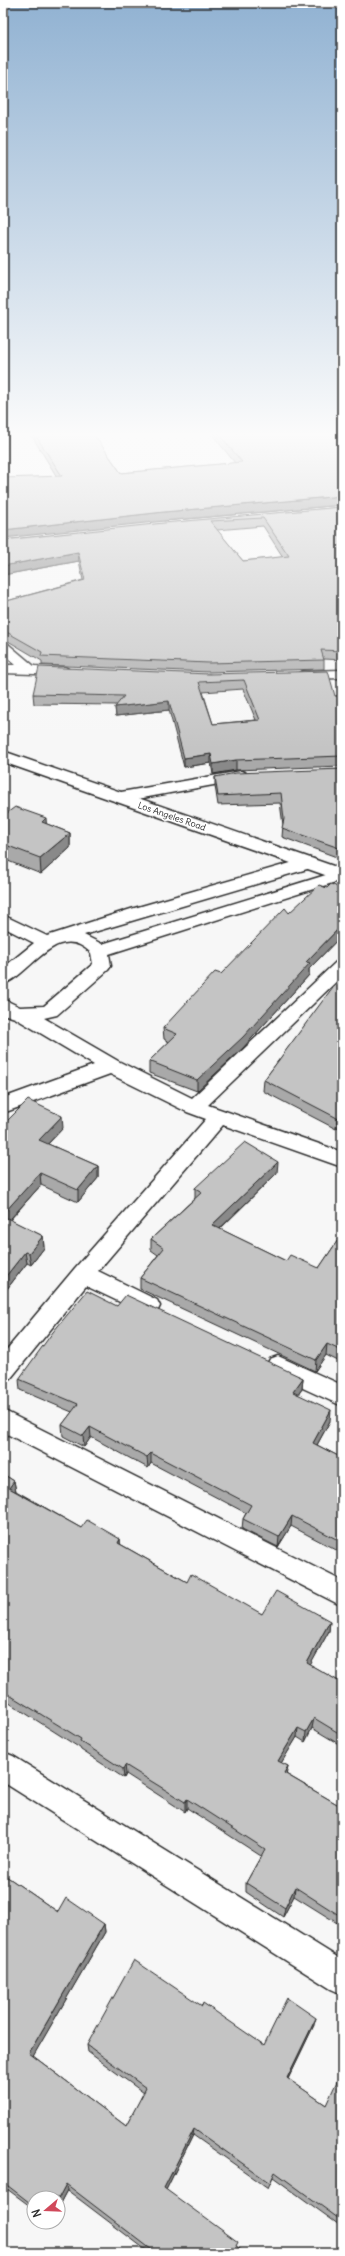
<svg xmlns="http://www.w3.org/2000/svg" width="345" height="2256" font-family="Delius,sans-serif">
<rect width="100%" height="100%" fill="#f7f7f7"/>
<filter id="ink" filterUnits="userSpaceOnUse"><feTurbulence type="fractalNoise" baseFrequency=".025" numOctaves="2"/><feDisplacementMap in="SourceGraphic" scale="8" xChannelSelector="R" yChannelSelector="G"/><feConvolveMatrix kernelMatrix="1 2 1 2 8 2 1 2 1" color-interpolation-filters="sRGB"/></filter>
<g filter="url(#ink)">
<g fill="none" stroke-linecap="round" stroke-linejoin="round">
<g stroke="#2b2b2b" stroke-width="3">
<g id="minor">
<polygon points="3,643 8,644 34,666 65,667 72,671 65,675 3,673 3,665 16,665 3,654"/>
<polygon points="342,670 342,678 303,679 296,675 303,671"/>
<polygon points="241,771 246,773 249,776 246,779 121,802 115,800 113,797 115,794 121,792"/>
<path d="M308,858l6,1 2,4 -2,4 -230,68 18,9 240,-74v10l-233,74 2,12 -3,4 -51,45 -13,3 74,43 74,37 144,-136 6,-2v16l-134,129 134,47v15l-119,-42 -125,146 59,29 3,6 -3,6 -8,3 -8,-3 -55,-26 -75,92 -8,3v-27l72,-86 131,-149 -19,-7 -77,-38 -107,39v-15l91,-33 -79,-47 -12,-4v-15l17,8 24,-1 49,-42 -2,-11c-34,-34 -62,24 -88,31v-16l31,-25 -31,-16v-12l44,21 84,-27z"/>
<polygon points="278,1356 342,1385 342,1406 270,1373 266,1366 270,1359"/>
<polygon points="3,1410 342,1581 342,1606 3,1432"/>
<polygon points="3,1752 13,1756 342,1960 342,1994 331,1989 3,1782"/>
</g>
</g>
<g stroke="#2b2b2b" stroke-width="3">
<polygon id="secondary" points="3,751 342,869 342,881 3,762"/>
</g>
<use href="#minor" fill="#fff" fill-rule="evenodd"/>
<use href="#secondary" fill="#fff" fill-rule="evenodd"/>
</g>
<g fill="#a9a9a9" stroke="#2b2b2b" fill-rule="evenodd">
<polygon points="30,433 93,433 121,473 235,463 211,433 342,433 342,505 164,521 57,477"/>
<path d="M342,507v153l-18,-1v10l-115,3 -167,-7v-4l-39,-23v-36l80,-22 -4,-19 -76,14v-35zM263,526l20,31 -40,4 -26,-31z"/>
<path d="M209,674l126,22h7v70l-106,4 -23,4 -2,-11 -27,4 -15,-57 -53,6 -1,-9 2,-2 -83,-1 -1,-10zM243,689l13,31 -43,4 -10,-32z"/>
<polygon points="342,769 342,859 282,837 283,825 280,803 218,805 215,786 215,777"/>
<polygon points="3,816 47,824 70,833 70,848 41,874 3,859"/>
<polygon points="327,888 342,889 342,935 309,969 309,975 243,1048 197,1091 149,1073 149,1061 169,1042 164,1039 163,1028 221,974 289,913"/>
<polygon points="342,976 342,1123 336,1129 263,1091 264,1080"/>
<polygon points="3,1125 63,1128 48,1144 98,1166 98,1178 78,1202 41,1185 10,1220 43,1236 44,1248 31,1265 27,1263 3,1294"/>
<polygon points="277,1173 220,1229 286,1261 319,1268 342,1234 342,1363 326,1355 315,1371 140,1289 140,1278 158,1255 151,1250 151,1239 195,1198 195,1188"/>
<polygon points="117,1306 303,1378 302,1389 298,1395 330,1421 317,1445 342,1458 342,1553 291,1526 278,1547 242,1529 243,1519 246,1513 151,1463 148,1468 91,1437 84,1447 63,1436 62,1425 72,1412 20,1390 19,1379"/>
<polygon points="3,1474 14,1481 16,1491 81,1528 120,1539 120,1544 187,1582 262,1614 330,1621 329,1631 310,1665 342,1683 342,1746 312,1728 305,1742 297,1737 281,1763 288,1766 286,1774 342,1807 342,1926 294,1896 283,1917 246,1892 246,1883 261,1856 187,1808 185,1812 126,1774 124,1778 81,1750 80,1748 3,1699"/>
<polygon points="3,1874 58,1912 104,1924 105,1932 33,2056 126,2126 144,2093 88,2052 87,2045 202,2006 264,2045 314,2025 288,2079 326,2105 342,2082 342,2227 273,2177 268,2188 193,2135 166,2190 245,2253 150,2253 67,2190 58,2207 58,2198 34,2198 34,2209 3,2186"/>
</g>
<g fill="#898989" stroke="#2b2b2b">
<polygon points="342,496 342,505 164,521 3,538 3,530 164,512"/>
<polygon points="78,552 79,561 3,575 3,566"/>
<polygon points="169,701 169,710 116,716 115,707"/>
<polygon points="211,754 211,763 184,767 184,758"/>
<polygon points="236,760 236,770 213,774 213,764"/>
<polygon points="46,818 47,833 42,822"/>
<polygon points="70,833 70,848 41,874 40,858"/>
<polygon points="342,925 342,935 309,969 309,975 243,1048 197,1091 197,1080 306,962"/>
<polygon points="342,1113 342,1123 336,1129 337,1118"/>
<polygon points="62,1116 63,1128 40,1152 39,1140"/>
<polygon points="278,1162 277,1173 212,1236 212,1225"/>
<polygon points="98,1166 98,1178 78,1202 78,1190"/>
<polygon points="40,1173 41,1185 3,1227 3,1214"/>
<polygon points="43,1236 44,1248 31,1265 29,1253"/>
<polygon points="25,1252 27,1263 3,1294 3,1280"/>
<polygon points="327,1344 326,1355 315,1371 316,1360"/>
<polygon points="303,1378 302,1389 292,1403 293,1392"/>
<polygon points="331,1410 330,1421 312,1454 313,1443"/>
<polygon points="90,1427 91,1437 84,1447 83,1436"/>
<polygon points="151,1453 151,1463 148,1468 147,1457"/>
<polygon points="14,1481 16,1492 9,1488"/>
<polygon points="292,1516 291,1526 278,1547 279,1537"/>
<polygon points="120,1539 121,1550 118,1543"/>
<polygon points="330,1621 329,1631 306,1673 307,1663"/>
<polygon points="314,1718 312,1728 305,1742 306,1732"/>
<polygon points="298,1728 297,1737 277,1770 278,1761"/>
<polygon points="125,1765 126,1774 124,1778 123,1769"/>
<polygon points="288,1766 286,1776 284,1773"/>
<polygon points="187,1799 187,1808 185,1812 185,1802"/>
<polygon points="295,1887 294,1896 283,1917 285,1908"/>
<polygon points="104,1924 105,1932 31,2060 29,2053"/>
<polygon points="316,2018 314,2025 285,2085 287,2078"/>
<polygon points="194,2129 193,2135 164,2194 164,2188"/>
<polygon points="66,2184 67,2190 58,2207 58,2199"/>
</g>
<g fill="#c4c4c4" stroke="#2b2b2b" fill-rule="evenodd">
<polygon points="34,433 93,433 121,473 242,462 218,433 342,433 342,496 164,512 3,530 3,478 62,476"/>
<path d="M342,507v144l-21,-1 3,10 -115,3 -168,-7 1,-4 -39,-22v-28l82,-22 -7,-28 -75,14v-26l161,-17zM263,518l26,38 -46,5 -33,-40z"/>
<path d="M39,667l170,7 119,-3 7,25h7v60l-106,4 -23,4 -2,-10 -27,4 -15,-57 -54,6 9,-11 -91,-2zM244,680l16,40 -47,4 -14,-42z"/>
<polygon points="342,769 342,849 282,828 284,819 281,793 218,796 215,777 236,773"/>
<polygon points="15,807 46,818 42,822 70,833 40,858 3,844 3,841 6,838 3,837 3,816"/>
<polygon points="331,884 342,889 342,925 306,962 310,963 243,1037 197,1080 149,1061 177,1034 163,1028 215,972 221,974 285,908 289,913 319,885 327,888"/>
<polygon points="341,976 342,976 342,1113 337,1118 264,1080"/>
<polygon points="28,1100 62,1116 39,1140 98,1166 78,1190 40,1173 3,1214 3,1125"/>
<polygon points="245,1142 278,1162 212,1225 286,1261 290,1255 319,1268 342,1234 342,1351 327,1344 316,1360 140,1278 164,1248 151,1239 202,1192 195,1188"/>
<polygon points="3,1216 43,1236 29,1253 25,1252 3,1280"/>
<polygon points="87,1291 117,1306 126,1295 303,1378 293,1392 331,1410 313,1443 342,1458 342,1542 292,1516 279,1537 243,1519 251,1505 151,1453 147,1457 90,1427 83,1436 62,1425 78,1404 19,1379 53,1332"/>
<polygon points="3,1474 14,1481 9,1488 81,1528 87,1520 120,1539 118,1543 187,1582 191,1574 262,1614 276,1591 330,1621 307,1663 342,1683 342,1735 314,1718 306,1732 298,1728 278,1761 288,1766 284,1773 342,1807 342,1917 295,1887 285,1908 246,1883 265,1849 187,1799 185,1802 125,1765 123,1769 80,1741 81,1739 3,1691"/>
<polygon points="3,1874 58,1912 66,1898 104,1924 29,2053 126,2126 146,2088 87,2045 134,1960 202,2006 203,2003 264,2045 287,1998 316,2018 287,2078 326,2105 338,2079 342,2082 342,2221 275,2172 270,2183 194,2129 164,2188 238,2242 236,2246 245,2253 156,2253 66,2184 58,2199 58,2198 34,2198 34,2206 3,2182"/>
</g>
</g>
<linearGradient id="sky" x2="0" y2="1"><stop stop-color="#91b2d2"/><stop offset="0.58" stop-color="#fbfbfb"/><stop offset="1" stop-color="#fbfbfb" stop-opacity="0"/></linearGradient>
<rect width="345" height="749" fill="url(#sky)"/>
<g text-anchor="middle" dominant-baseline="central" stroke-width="3" stroke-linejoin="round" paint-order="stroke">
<g font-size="9" fill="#2b2b2b" stroke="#fff">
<text transform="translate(172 816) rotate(19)">Los Angeles Road</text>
</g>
</g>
<rect width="345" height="2256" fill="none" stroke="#fff" stroke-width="16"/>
<rect x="8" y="8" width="329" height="2240" fill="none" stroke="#2b2b2b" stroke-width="1.5" filter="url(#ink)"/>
<g transform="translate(46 2210) rotate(251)"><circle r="19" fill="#ffffff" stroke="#aaaaaa"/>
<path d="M0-3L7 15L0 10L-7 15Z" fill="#d1495b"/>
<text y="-6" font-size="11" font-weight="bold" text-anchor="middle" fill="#2b2b2b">N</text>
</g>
</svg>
